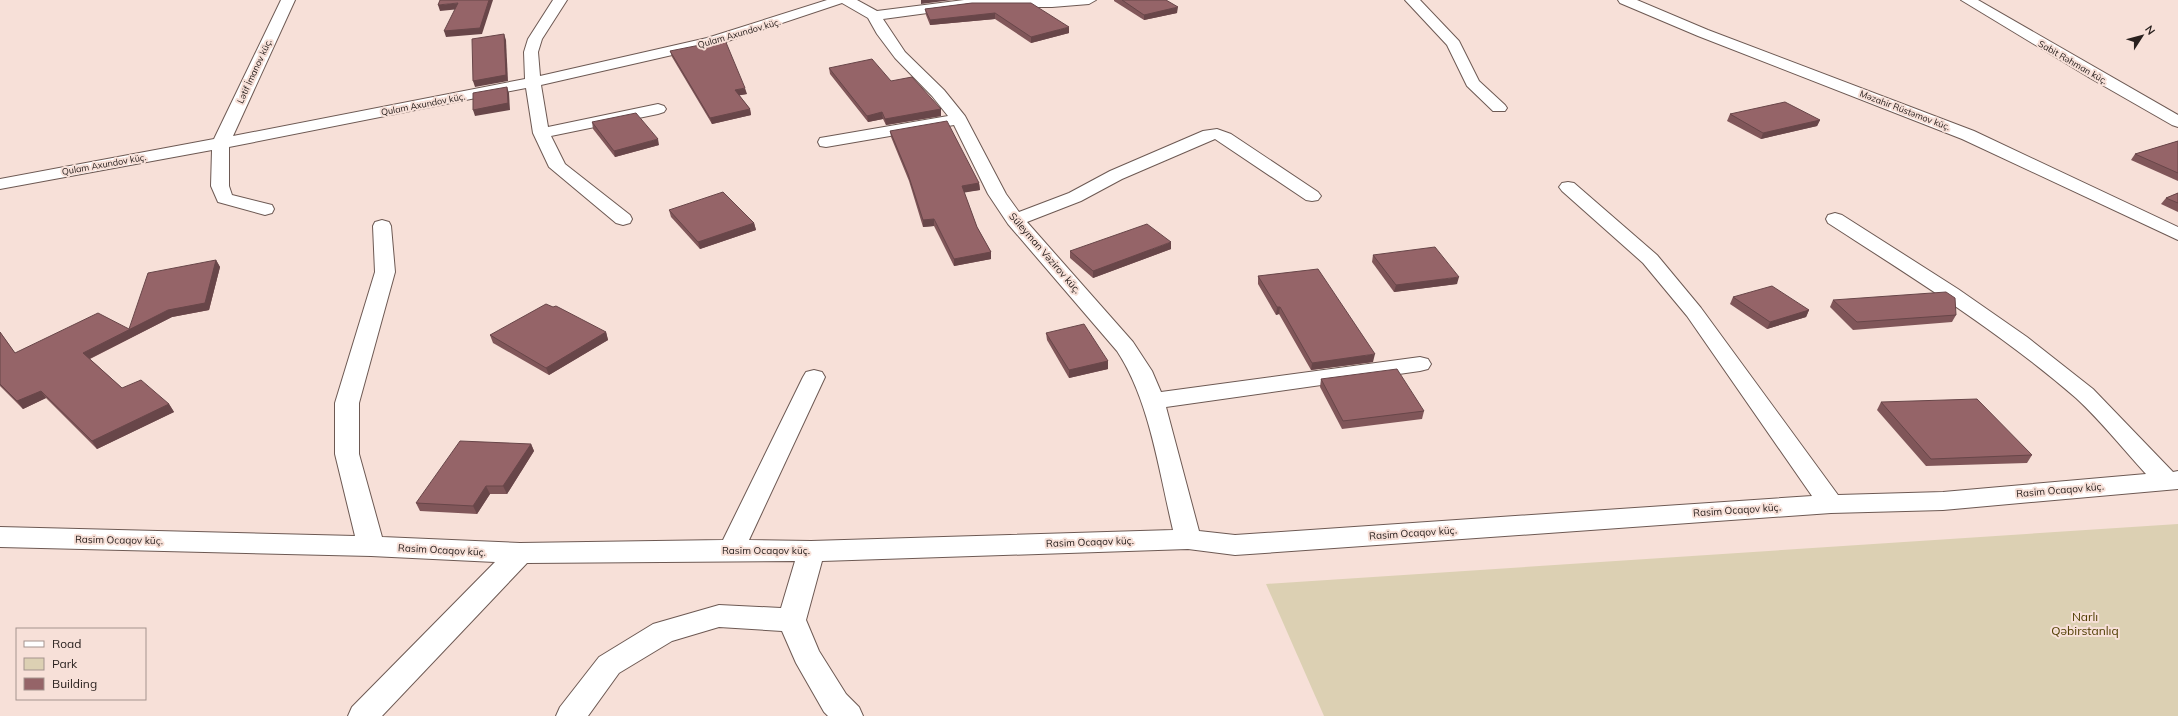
<svg xmlns="http://www.w3.org/2000/svg" width="2178" height="716" font-family="Mulish,sans-serif">
<rect width="100%" height="100%" fill="#f7e0d8"/>
<polygon fill="#dcd0b3" points="2178,524 2178,716 1324,716 1266,584"/>
<g fill="none" stroke-linecap="round" stroke-linejoin="round">
<g stroke="#6d5953" stroke-width="2">
<g id="minor">
<path d="M281,0h14l-62,136 292,-57 -1,-27 4,-13 25,-39h14l-25,39 -4,13 2,24 167,-38 120,-38h30l20,11 87,-11h132l-7,4 -37,3h-80l-89,12 22,33 39,38 21,26 41,78 13,18 50,-19 41,-22 93,-40 14,-2 14,5 87,58 3,4 -3,4 -6,1 -6,-1 -91,-61 -93,40 -41,22 -54,21 106,120 19,29 9,21 259,-35 8,2 3,5 -3,5 -8,2 -254,36 33,124 36,4 577,-39 -125,-180 -44,-53 -81,-72 -3,-4 3,-4 6,-1 6,1 83,72 44,53 137,187 105,-3 203,-18c-23,-25 -45,-53 -70,-76 -76,-66 -163,-120 -248,-175l-2,-4 2,-4 7,-2 7,2 116,74 69,48 66,52 80,83 5,-1v18l-235,21 -112,3 -596,42 -47,-6 -366,12 -16,59 13,31 27,43 13,13 4,9h-35l-4,-4 -28,-49 -14,-32 -63,-4 -47,14 -53,32 -31,43h-32l4,-9 39,-50 54,-33 66,-19 62,3 14,-47 -268,2 -145,153h-34l4,-9 143,-145 -124,-6 -371,-9v-20l355,9 -20,-82v-51l40,-131 -2,-46 2,-4 7,-2 7,2 2,4 4,46 -36,131v51l23,83 138,6 203,-3 80,-163 3,-5 8,-2 8,2 3,5 -76,163 62,1 362,-11c-14,-58 -23,-129 -56,-179l-109,-127 -20,-30 -34,-69 -128,22 -6,-1 -2,-4 2,-4 6,-1 122,-21 -16,-20 -37,-38 -18,-24 -9,-16 -26,-15 -126,42 -175,40 7,42 110,-23 6,2 2,3 -2,3 -6,2 -107,22 14,28 65,51 2,4 -2,4 -7,2 -7,-2 -67,-56 -16,-34 -7,-45 -297,59v39l3,9 40,10 2,4 -2,4 -7,2 -47,-13 -7,-16 1,-36 -212,39v-10l214,-40z"/>
<polygon points="1405,0 1420,0 1459,41 1479,81 1505,105 1507,108 1505,111 1493,111 1467,86 1447,45"/>
<polygon points="1618,0 1637,0 1708,30 1974,131 2178,227 2178,240 1962,139 1698,36 1620,3"/>
</g>
</g>
<g stroke="#6d5953" stroke-width="2">
<polygon id="secondary" points="1961,0 1978,0 2178,115 2178,127 2172,125 2090,78"/>
</g>
<use href="#minor" fill="#fff" fill-rule="evenodd"/>
<use href="#secondary" fill="#fff" fill-rule="evenodd"/>
</g>
<g fill="#805659">
<polygon points="1114,0 1166,0 1177,13 1144,20 1114,1"/>
<polygon points="972,3 1069,33 1031,43 995,19 930,25 926,15 925,9"/>
<polygon points="670,51 747,94 739,95 750,109 751,115 712,124 672,57"/>
<polygon points="829,68 891,81 941,109 941,116 886,125 883,119 868,122 830,74"/>
<polygon points="1730,114 1820,120 1817,126 1761,139 1727,121"/>
<polygon points="592,122 659,145 615,157 593,129"/>
<polygon points="890,131 979,183 980,190 964,192 977,227 991,252 991,259 954,266 934,226 923,227 909,181 891,137"/>
<polygon points="2178,141 2178,181 2131,160 2135,154"/>
<polygon points="2178,193 2178,212 2161,204 2166,198"/>
<polygon points="669,210 754,223 756,230 700,249 671,217"/>
<polygon points="1171,249 1093,278 1070,258 1070,251"/>
<polygon points="1373,255 1457,284 1394,292 1372,262"/>
<polygon points="216,260 220,267 209,310 172,317 90,359 122,388 169,404 174,412 97,449 46,398 23,409 0,386 0,332 15,353 129,329"/>
<polygon points="1258,276 1373,362 1311,370 1279,314 1276,315 1258,284"/>
<polygon points="1733,297 1809,310 1806,317 1767,329 1730,304"/>
<polygon points="1833,300 1956,315 1952,322 1853,330 1830,307"/>
<polygon points="606,332 608,340 549,375 493,343 490,335"/>
<polygon points="1046,333 1108,361 1108,369 1069,378 1047,340"/>
<polygon points="1321,379 1424,411 1422,419 1342,429 1320,387"/>
<polygon points="1881,402 2032,455 2027,463 1926,466 1877,410"/>
<polygon points="531,444 534,451 507,494 490,494 477,514 420,511 416,503"/>
</g>
<g fill="#684649">
<polygon points="489,0 493,0 482,34 446,37 444,31"/>
<polygon points="921,0 952,0 921,4"/>
<polygon points="458,3 460,9 440,11 438,5"/>
<polygon points="1178,7 1177,13 1144,20 1144,15"/>
<polygon points="995,13 995,19 930,25 930,20"/>
<polygon points="1069,27 1069,33 1031,43 1031,37"/>
<polygon points="504,34 506,40 508,81 475,87 473,81"/>
<polygon points="507,87 509,93 510,110 475,116 473,110"/>
<polygon points="745,88 747,94 736,96 735,90"/>
<polygon points="750,109 751,115 712,124 710,118"/>
<polygon points="941,109 941,116 886,125 885,119"/>
<polygon points="882,112 883,119 868,122 867,116"/>
<polygon points="1820,120 1817,126 1761,139 1763,133"/>
<polygon points="658,139 659,145 615,157 614,151"/>
<polygon points="979,183 980,190 962,193 962,186"/>
<polygon points="934,219 934,226 923,227 923,220"/>
<polygon points="754,223 756,230 700,249 698,242"/>
<polygon points="1171,242 1171,249 1093,278 1093,271"/>
<polygon points="991,252 991,259 954,266 954,259"/>
<polygon points="216,260 220,267 209,310 172,317 87,360 83,353 168,310"/>
<polygon points="1459,277 1457,284 1394,292 1396,285"/>
<polygon points="1277,307 1280,307 1279,314 1276,315"/>
<polygon points="1809,310 1806,317 1767,329 1770,322"/>
<polygon points="606,332 608,340 549,375 546,368"/>
<polygon points="1375,354 1373,362 1311,370 1312,363"/>
<polygon points="1108,361 1108,369 1069,378 1069,370"/>
<polygon points="41,391 46,398 23,409 17,401"/>
<polygon points="169,404 174,412 97,449 92,441"/>
<polygon points="531,444 534,451 507,494 503,486"/>
<polygon points="486,486 490,494 477,514 473,506"/>
</g>
<g fill="#956468" stroke="#684649">
<polygon points="440,0 489,0 480,28 444,31 458,3 438,5"/>
<polygon points="1122,0 1166,0 1178,7 1144,15"/>
<polygon points="972,3 1031,3 1069,27 1031,37 995,13 930,20 925,9"/>
<polygon points="504,34 506,75 473,81 472,39"/>
<polygon points="725,40 745,88 735,90 750,109 710,118 670,51"/>
<polygon points="872,59 891,81 912,77 941,109 885,119 882,112 867,116 829,68"/>
<polygon points="507,87 508,103 473,110 473,93"/>
<polygon points="1785,102 1820,120 1763,133 1730,114"/>
<polygon points="636,113 658,139 614,151 592,122"/>
<polygon points="947,121 979,183 962,186 977,227 991,252 954,259 934,219 923,220 908,174 890,131"/>
<polygon points="2178,141 2178,173 2135,154"/>
<polygon points="723,192 754,223 698,242 669,210"/>
<polygon points="2178,193 2178,203 2166,198"/>
<polygon points="1147,224 1171,242 1093,271 1070,251"/>
<polygon points="1435,247 1459,277 1396,285 1373,255"/>
<polygon points="216,260 205,303 168,310 83,353 122,388 141,380 169,404 92,441 41,391 17,401 0,384 0,332 15,353 98,313 129,329 148,273"/>
<polygon points="1318,269 1375,354 1312,363 1280,307 1277,307 1258,276"/>
<polygon points="1772,286 1809,310 1770,322 1733,297"/>
<polygon points="1946,292 1955,298 1956,315 1857,322 1833,300"/>
<polygon points="546,304 553,307 556,306 606,332 546,368 490,335"/>
<polygon points="1084,324 1108,361 1069,370 1046,333"/>
<polygon points="1397,369 1424,411 1343,421 1321,379"/>
<polygon points="1977,399 2032,455 1931,459 1881,402"/>
<polygon points="460,441 531,444 503,486 486,486 473,506 416,503"/>
</g>
<g text-anchor="middle" dominant-baseline="central" stroke-width="4" stroke-linejoin="round" paint-order="stroke">
<g font-size="9" fill="#29201e" stroke="#f7e0d8">
<text transform="translate(739 33) rotate(-16)">Qulam Axundov küç.</text>
<text transform="translate(2073 62) rotate(30)">Sabit Rəhman küç.</text>
<text transform="translate(254 71) rotate(-65)">Lətif İmanov küç.</text>
<text transform="translate(423 104) rotate(-11)">Qulam Axundov küç.</text>
<text transform="translate(1905 110) rotate(21)">Məzahir Rüstəmov küç.</text>
<text transform="translate(104 164) rotate(-10)">Qulam Axundov küç.</text>
</g>
<g font-size="10" fill="#29201e" stroke="#f7e0d8">
<text transform="translate(1045 253) rotate(49)">Süleyman Vəzirov küç.</text>
<text transform="translate(2060 490) rotate(-5)">Rasim Ocaqov küç.</text>
<text transform="translate(1737 510) rotate(-4)">Rasim Ocaqov küç.</text>
<text transform="translate(1413 533) rotate(-4)">Rasim Ocaqov küç.</text>
<text transform="translate(119 540) rotate(1)">Rasim Ocaqov küç.</text>
<text transform="translate(1090 542) rotate(-2)">Rasim Ocaqov küç.</text>
<text transform="translate(442 550) rotate(3)">Rasim Ocaqov küç.</text>
<text x="766" y="550">Rasim Ocaqov küç.</text>
</g>
<g font-size="12" fill="#4f3c00" stroke="#f7e0d8">
<text x="2085" y="616">Narlı<tspan x="2085" dy="14">Qəbirstanlıq</tspan></text>
</g>
</g>
<rect x="16" y="628" width="130" height="72" fill="#f7e0d8" stroke="#a5938e"/>
<rect x="24" y="641" width="20" height="6" fill="#ffffff" stroke="#a5938e"/>
<text x="52" y="648" font-size="12" fill="#29201e">Road</text>
<rect x="24" y="658" width="20" height="12" fill="#dcd0b3" stroke="#a5938e"/>
<text x="52" y="668" font-size="12" fill="#29201e">Park</text>
<rect x="24" y="678" width="20" height="12" fill="#956468" stroke="#a5938e"/>
<text x="52" y="688" font-size="12" fill="#29201e">Building</text>
<g transform="translate(2142 36) rotate(54)" stroke="#f7e0d8" stroke-width="3" paint-order="stroke">
<path d="M0-3L7 15L0 10L-7 15Z" fill="#29201e"/>
<text y="-6" font-size="11" font-weight="bold" text-anchor="middle" fill="#29201e">N</text>
</g>
</svg>
